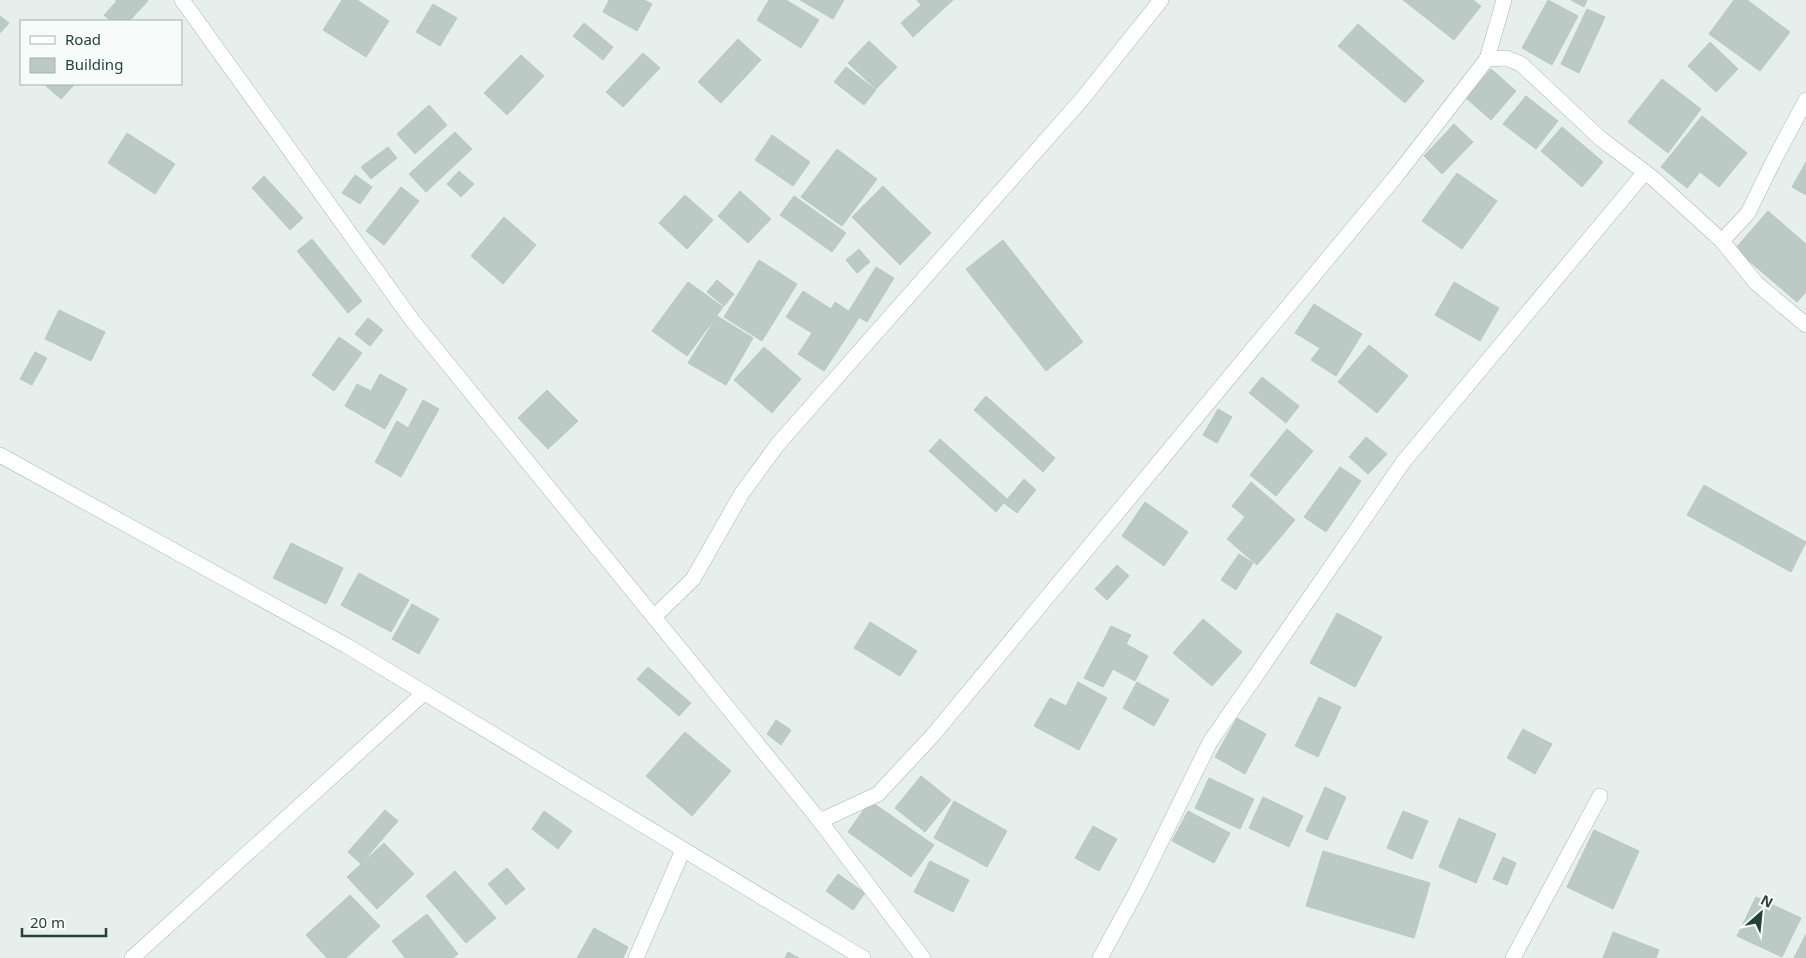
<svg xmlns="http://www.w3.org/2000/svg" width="1806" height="958" font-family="'Noto Sans',sans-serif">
<rect width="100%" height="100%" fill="#e6efeb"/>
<g fill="#bbcac4" stroke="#b8c9c2">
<polygon points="115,0 147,0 148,1 129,21 111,21 104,15 117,1"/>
<polygon points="342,0 357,0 389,21 366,57 323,30"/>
<polygon points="609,0 644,0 652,4 637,31 603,12"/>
<polygon points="769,0 786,0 819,20 801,48 757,20"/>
<polygon points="800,0 844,0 833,19"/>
<polygon points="917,0 953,0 913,37 901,23 921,5"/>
<polygon points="1403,0 1473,0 1481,6 1454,40"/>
<polygon points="1548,0 1578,16 1552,65 1522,48"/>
<polygon points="1571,0 1587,0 1584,7"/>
<polygon points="1734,0 1747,0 1790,32 1760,71 1709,34"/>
<polygon points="433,4 457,18 440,46 416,32"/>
<polygon points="1587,9 1605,17 1579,73 1561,64"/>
<polygon points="0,16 9,23 0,33"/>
<polygon points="584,23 613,47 603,60 573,36"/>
<polygon points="1358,24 1424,81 1405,103 1338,46"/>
<polygon points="738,39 761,60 721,103 698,82"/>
<polygon points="869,41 897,67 876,89 848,63"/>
<polygon points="1710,42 1738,69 1716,92 1688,66"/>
<polygon points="643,53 660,68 623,107 606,92"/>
<polygon points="521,55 544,76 507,115 484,93"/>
<polygon points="846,67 876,90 864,105 834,82"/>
<polygon points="1491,69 1516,91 1491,120 1466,98"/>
<polygon points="1662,79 1701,109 1668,153 1628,122"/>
<polygon points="44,84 75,84 61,99"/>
<polygon points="1526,96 1558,121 1536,149 1503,124"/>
<polygon points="429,105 447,125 415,154 397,134"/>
<polygon points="1702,116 1747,153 1719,187 1700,172 1687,188 1661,167"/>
<polygon points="1454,124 1473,142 1442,174 1424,156"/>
<polygon points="1562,127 1603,162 1582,187 1541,151"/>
<polygon points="455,132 472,149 426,192 409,174"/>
<polygon points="127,133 175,164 155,194 108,163"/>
<polygon points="772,135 810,162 793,186 755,160"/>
<polygon points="388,147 397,158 371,179 361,167"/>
<polygon points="837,149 877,179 842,226 801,197"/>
<polygon points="1806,162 1806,195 1792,187"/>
<polygon points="459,171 474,184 461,197 447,184"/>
<polygon points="1457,173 1497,201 1462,249 1422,221"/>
<polygon points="355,175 372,187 360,204 342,193"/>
<polygon points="264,176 303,218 290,230 252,188"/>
<polygon points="883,186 931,233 900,265 852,217"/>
<polygon points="401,187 419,201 384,245 366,231"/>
<polygon points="740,191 771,219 748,243 718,216"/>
<polygon points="685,195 713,220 687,249 659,223"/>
<polygon points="794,196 846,233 832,252 780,215"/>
<polygon points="1768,211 1806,244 1806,292 1797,302 1735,249"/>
<polygon points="504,217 536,245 503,284 471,256"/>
<polygon points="312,239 362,301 348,313 297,251"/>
<polygon points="1003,240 1083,342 1046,371 966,269"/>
<polygon points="859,249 870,262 857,273 846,260"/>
<polygon points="759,260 797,284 762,341 724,317"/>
<polygon points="876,267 894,278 867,322 849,311"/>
<polygon points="717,280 734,294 724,306 707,292"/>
<polygon points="688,282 723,307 687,356 652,331"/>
<polygon points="1454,282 1499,308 1480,341 1435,315"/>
<polygon points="803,291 831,309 835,302 859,318 824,371 798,354 812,333 786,317"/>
<polygon points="1314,304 1362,334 1336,376 1311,360 1320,348 1295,333"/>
<polygon points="59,310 105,332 91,361 45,339"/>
<polygon points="717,316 753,338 726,385 688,363"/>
<polygon points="368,318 383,330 370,346 355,334"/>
<polygon points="339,337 362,353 334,391 312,375"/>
<polygon points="1369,345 1408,376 1377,413 1338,382"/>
<polygon points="764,347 801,379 772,413 734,380"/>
<polygon points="35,352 47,358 32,385 20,379"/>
<polygon points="380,374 407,389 385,429 345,406 357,384 371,391"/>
<polygon points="1262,377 1299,406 1286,423 1249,393"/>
<polygon points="547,390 578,421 548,449 518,418"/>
<polygon points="986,396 1055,458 1043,472 974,410"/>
<polygon points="423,400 439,409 401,477 375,462 397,421 408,428"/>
<polygon points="1218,409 1232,417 1217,443 1203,435"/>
<polygon points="1287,429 1313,451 1276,496 1250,475"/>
<polygon points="1366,437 1387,454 1368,474 1349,457"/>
<polygon points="940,439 1007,499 996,512 929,451"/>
<polygon points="1340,467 1361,481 1326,532 1304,517"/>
<polygon points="1024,479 1036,490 1017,513 1004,503"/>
<polygon points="1251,482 1295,520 1257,565 1227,539 1245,517 1232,506"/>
<polygon points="1704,485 1806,542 1791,572 1687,515"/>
<polygon points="1145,502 1188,532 1164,566 1122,536"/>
<polygon points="291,543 343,568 326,604 273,578"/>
<polygon points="1239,554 1253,563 1236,590 1221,580"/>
<polygon points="1117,565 1129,576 1107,600 1095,589"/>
<polygon points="359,573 409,600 391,632 341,605"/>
<polygon points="412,604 439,619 419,654 392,639"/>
<polygon points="1337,613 1382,637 1355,687 1310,663"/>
<polygon points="1203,619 1242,652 1212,686 1173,653"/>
<polygon points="870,622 917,651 900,676 854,648"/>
<polygon points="1111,626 1131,635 1126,644 1148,656 1135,681 1113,669 1103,687 1084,678"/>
<polygon points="648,667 691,703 679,716 637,679"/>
<polygon points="1078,682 1107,698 1079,750 1034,726 1050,698 1066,706"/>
<polygon points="1137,682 1169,700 1154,726 1123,708"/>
<polygon points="1319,697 1341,707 1318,757 1295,746"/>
<polygon points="1237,718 1266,734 1245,774 1215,757"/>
<polygon points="776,720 791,730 781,745 767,734"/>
<polygon points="1523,729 1552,744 1535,774 1507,758"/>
<polygon points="685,732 731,771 692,816 646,776"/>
<polygon points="921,776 951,800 925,832 895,808"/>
<polygon points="1209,778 1254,799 1240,829 1195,808"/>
<polygon points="1325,787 1346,797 1327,840 1306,831"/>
<polygon points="1263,797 1303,816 1289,847 1249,828"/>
<polygon points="870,801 934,845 911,877 848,832"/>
<polygon points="954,801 1007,831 987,867 934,838"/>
<polygon points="385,810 398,821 361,864 348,852"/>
<polygon points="544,811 572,831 558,849 532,829"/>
<polygon points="1188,811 1230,833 1214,863 1172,841"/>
<polygon points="1403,811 1428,821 1412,859 1387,848"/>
<polygon points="1459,818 1496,834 1476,883 1439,867"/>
<polygon points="1093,826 1117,839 1099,871 1075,858"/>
<polygon points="1594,830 1639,851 1613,909 1567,887"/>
<polygon points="384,843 414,874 377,909 347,877"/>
<polygon points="1323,851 1430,883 1414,938 1306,906"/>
<polygon points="1503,857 1516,863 1507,885 1493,879"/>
<polygon points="930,861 969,880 953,912 914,892"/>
<polygon points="507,868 525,889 506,905 488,884"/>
<polygon points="455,871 496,918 466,943 426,896"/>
<polygon points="838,874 865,893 853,910 826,891"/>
<polygon points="350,895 380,926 346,958 327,958 306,935"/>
<polygon points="1756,897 1801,918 1782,957 1737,936"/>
<polygon points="427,914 458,954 453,958 405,958 392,941"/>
<polygon points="594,928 628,947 623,958 577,958"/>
<polygon points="1613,932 1659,950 1656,958 1603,958"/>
<polygon points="1806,934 1806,958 1794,958"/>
<polygon points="788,952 799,958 785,958"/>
</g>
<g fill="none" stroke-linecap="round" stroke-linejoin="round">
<g stroke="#a8b8b2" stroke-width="16">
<g id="street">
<polyline points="182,0 412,320 820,821 923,958"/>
<polyline points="1487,59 1506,58 1521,64 1601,139 1654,179 1722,241 1756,283 1806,325"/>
<polyline points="1722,241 1748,213 1775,158 1806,100"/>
<polyline points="654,617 693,579 742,493 778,444 1083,98 1161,0"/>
<polyline points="820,821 878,794 933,735 1397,175 1487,59 1504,0"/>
<polyline points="132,958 424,693"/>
<polyline points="636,958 683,850"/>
<polyline points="1100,958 1136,892 1210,742 1404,461 1645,172"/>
<polyline points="1513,958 1600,796"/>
</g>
</g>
<g stroke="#a4bbb3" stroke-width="16">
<polyline id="secondary" points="0,455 347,646 863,958"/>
</g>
<use href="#street" stroke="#fff" stroke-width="15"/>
<use href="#secondary" stroke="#fff" stroke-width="15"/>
</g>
<rect x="20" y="20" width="162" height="65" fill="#f7fbf9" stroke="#a3b1ad"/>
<rect x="30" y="36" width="25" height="8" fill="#ffffff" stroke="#a3b1ad"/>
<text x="65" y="45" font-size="15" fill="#24423a">Road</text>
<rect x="30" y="58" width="25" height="15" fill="#bbcac4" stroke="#a3b1ad"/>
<text x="65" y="70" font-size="15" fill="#24423a">Building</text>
<g transform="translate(1761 913) rotate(27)" stroke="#f7fbf9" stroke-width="4" paint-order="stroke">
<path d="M0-4L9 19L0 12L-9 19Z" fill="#24423a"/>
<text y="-8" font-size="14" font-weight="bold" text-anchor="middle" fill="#24423a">N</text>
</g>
<path d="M22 928v8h84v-8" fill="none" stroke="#24423a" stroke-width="2.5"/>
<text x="30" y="928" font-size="15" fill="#24423a" stroke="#f7fbf9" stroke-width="4" paint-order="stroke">20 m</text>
</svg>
